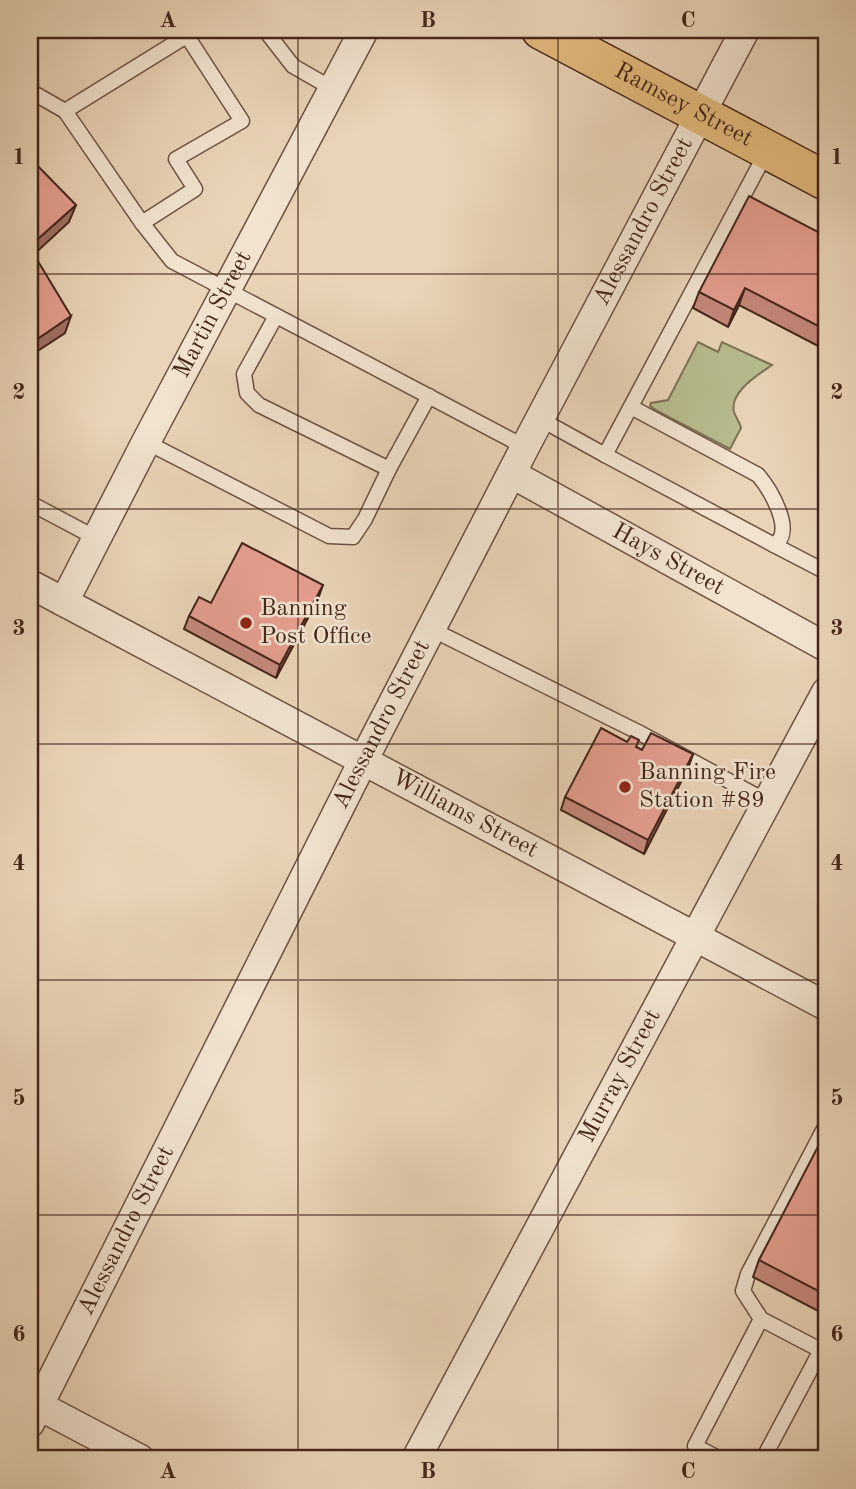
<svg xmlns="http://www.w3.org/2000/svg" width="856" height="1489" font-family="'Old Standard TT',serif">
<rect width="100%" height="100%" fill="#e9d4b7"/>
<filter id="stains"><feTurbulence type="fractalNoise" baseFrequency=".00286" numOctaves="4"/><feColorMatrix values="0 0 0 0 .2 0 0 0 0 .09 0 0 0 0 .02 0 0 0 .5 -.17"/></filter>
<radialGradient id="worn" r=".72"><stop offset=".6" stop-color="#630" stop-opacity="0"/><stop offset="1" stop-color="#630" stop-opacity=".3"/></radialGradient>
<path fill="#b7bc8e" stroke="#7e7154" stroke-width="2" d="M698,342l20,10 4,-10 50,23c-14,10 -43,27 -38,47 2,6 6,10 7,16l-11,21 -71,-37 -9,-6 1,-3 17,-3z"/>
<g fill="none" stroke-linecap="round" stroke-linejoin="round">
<g stroke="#6d5241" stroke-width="17">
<g id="service">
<polyline points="265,30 293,66 333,89"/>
<polyline points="30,91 65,111 142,223 172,261 525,447"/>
<polyline points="65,111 196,30"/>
<polyline points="142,223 195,189 176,159 242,121 187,36"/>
<polyline points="276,316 244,374 247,393 259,405 389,469"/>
<path d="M631,407l127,68c12,14 38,57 16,70l-169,-90 162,-304"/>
<polyline points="540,419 605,455"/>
<polyline points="146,442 329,536 353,537 365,519 389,469 429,396"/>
<polyline points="30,503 96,538"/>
<polyline points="774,545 826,572"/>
<polyline points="431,629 638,732 768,802"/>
<polyline points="761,1319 743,1291 748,1274 826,1125"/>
<polyline points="720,1459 695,1446 761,1319 826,1353"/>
<polyline points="763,1459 821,1350"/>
</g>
</g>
<g stroke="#6d5241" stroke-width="31">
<g id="minor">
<path id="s1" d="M512,474l314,173"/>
<path id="s2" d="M30,584l796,422"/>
<path id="s3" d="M64,602l82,-160 218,-412"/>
<polyline points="30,1401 140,1459"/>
<path id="s4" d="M30,1423l333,-662 162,-314 220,-417"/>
<path id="s5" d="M416,1459l410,-767"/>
</g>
</g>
<g stroke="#44261a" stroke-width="41">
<g id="primary">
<path id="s6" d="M541,30l285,151"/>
</g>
</g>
<use href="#service" stroke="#f1e3d0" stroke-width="14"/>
<use href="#minor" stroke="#f1e3d0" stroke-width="28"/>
<use href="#primary" stroke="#e4ba7c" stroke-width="38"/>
</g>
<g fill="#c5887b" stroke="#44261a" stroke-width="2">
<polygon points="826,236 826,350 739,305 728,327 693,308 699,292"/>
<polygon points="318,599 276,678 184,629 189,616 211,603"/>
<polygon points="636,747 642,750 693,754 688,768 644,854 561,810 565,797"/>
<polygon points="826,1139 826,1315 753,1277 759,1260"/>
</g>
<g fill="#a06f64" stroke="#44261a" stroke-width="2">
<polygon points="76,205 69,222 30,258 30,246"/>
<polygon points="745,288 739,305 728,327 734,310"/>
<polygon points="71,316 65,333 30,356 30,344"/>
<polygon points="323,585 318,599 276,678 280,665"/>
<polygon points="693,754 688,768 644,854 648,840"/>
</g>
<g fill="#e59e8f" stroke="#44261a" stroke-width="2">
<polygon points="30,158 76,205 30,246"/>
<polygon points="749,196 826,236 826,330 745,288 734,310 699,292"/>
<polygon points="30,248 71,316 30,344"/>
<polygon points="242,543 323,585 280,665 189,616 199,597 211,603"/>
<polygon points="601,728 627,742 631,736 639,740 636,747 642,750 651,733 693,754 648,840 565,797"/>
<polygon points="823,1137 826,1139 826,1295 759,1260"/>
</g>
<path fill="none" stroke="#44261a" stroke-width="2" stroke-opacity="0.55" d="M298,30v1429M558,30v1429M30,274h796M30,509h796M30,744h796M30,980h796M30,1215h796"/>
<g fill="#8f2418" stroke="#f1e3d0" stroke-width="2.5">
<circle cx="246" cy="623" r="7"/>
<circle cx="625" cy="787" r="7"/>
</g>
<g text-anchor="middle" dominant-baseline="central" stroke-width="5" stroke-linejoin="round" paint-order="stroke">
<g font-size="24" fill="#44261a" stroke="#f1e3d0">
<text stroke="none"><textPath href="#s6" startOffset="161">Ramsey Street</textPath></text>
<text stroke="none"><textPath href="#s4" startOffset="1349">Alessandro Street</textPath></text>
<text stroke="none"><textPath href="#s3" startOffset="324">Martin Street</textPath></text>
<text stroke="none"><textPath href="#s1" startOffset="178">Hays Street</textPath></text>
<text stroke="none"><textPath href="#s4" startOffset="782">Alessandro Street</textPath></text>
<text stroke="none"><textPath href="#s2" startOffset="492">Williams Street</textPath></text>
<text stroke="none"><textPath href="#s5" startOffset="434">Murray Street</textPath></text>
<text stroke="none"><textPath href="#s4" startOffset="215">Alessandro Street</textPath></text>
</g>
<g font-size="24" fill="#44261a" stroke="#f1e3d0" text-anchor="start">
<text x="260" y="609">Banning<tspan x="260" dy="28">Post Office</tspan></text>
<text x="639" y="773">Banning Fire<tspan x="639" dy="28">Station #89</tspan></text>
</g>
</g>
<rect width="856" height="1489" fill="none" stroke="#e9d4b7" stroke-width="77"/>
<rect x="38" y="38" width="780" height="1412" fill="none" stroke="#44261a" stroke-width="2.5"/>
<g font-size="23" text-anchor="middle" font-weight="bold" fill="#44261a">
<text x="168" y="27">A</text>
<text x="428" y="27">B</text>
<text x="688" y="27">C</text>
<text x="19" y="164">1</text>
<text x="837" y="164">1</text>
<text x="19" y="399">2</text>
<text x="837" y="399">2</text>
<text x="19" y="635">3</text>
<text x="837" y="635">3</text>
<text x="19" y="870">4</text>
<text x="837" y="870">4</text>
<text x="19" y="1105">5</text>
<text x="837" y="1105">5</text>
<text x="19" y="1341">6</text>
<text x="837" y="1341">6</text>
<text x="168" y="1478">A</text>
<text x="428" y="1478">B</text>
<text x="688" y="1478">C</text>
</g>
<rect width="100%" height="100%" filter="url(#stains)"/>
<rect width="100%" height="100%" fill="url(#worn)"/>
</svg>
